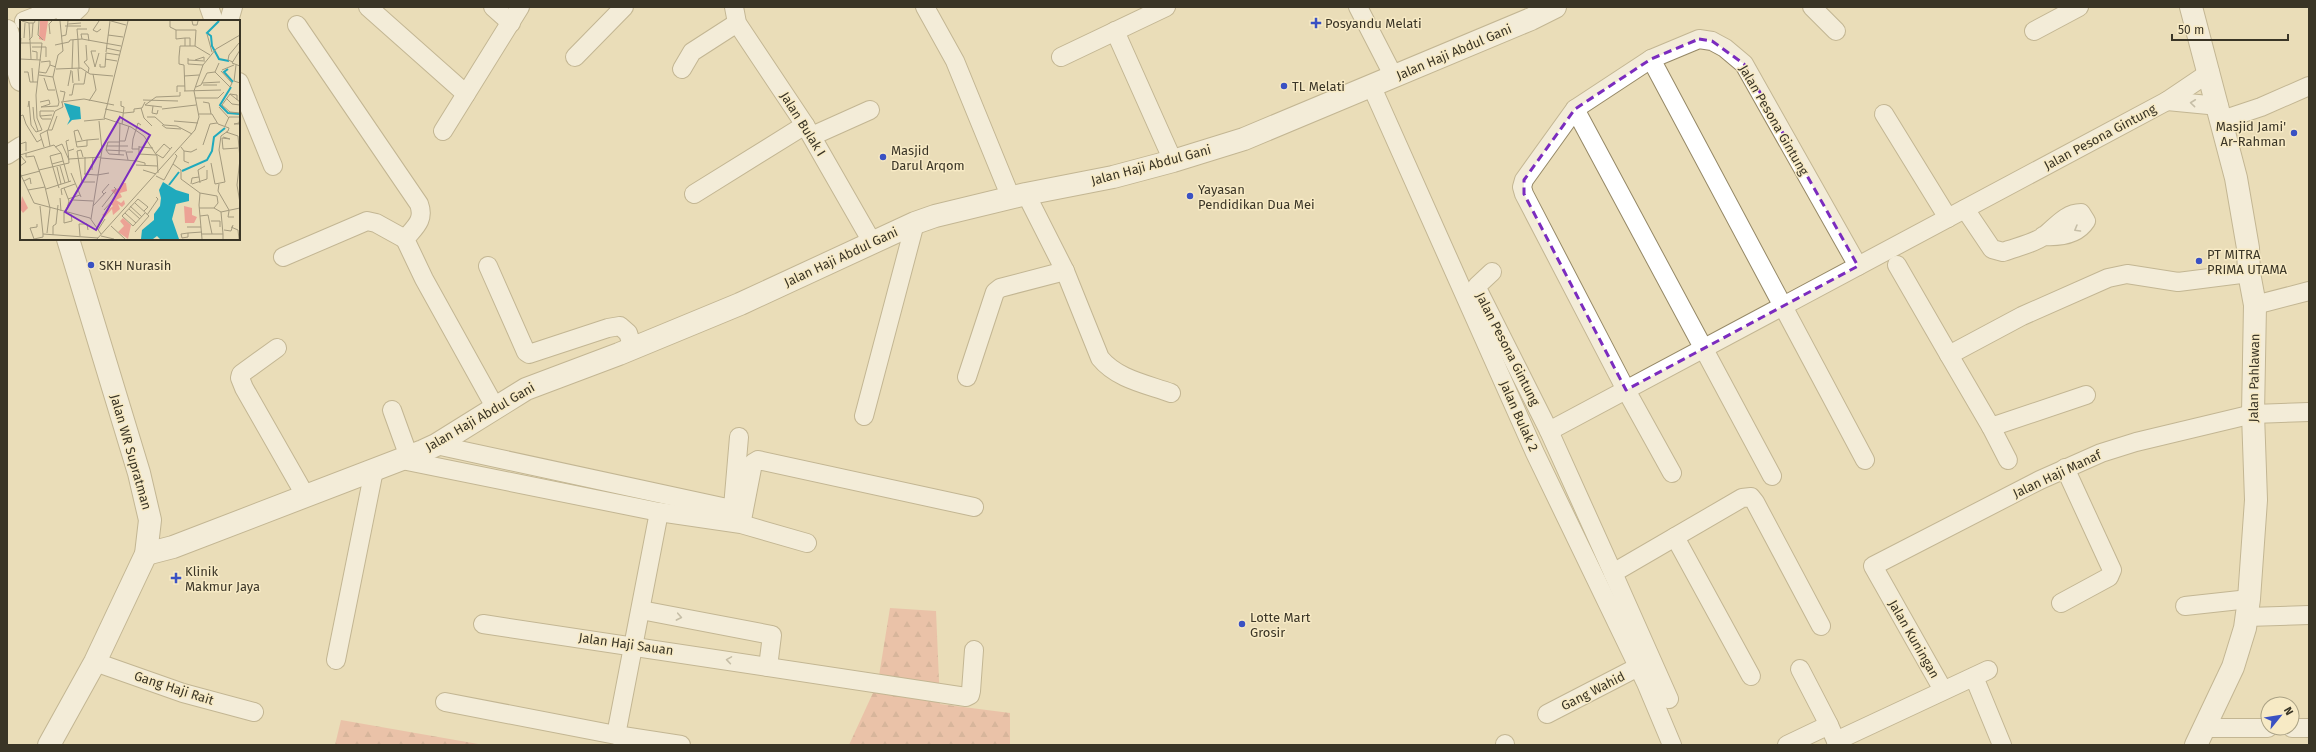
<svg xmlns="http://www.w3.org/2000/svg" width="2316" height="752" font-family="'Fira Sans',sans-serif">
<defs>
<pattern id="forest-firs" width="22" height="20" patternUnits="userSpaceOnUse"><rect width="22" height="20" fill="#eca295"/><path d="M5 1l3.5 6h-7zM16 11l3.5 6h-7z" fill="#c08579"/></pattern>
</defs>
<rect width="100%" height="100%" fill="#eaddb8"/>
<g fill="url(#forest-firs)">
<polygon points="890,608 936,611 940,704 1010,713 1010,745 849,745 878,682"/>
<polygon points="341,720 484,745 335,745"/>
</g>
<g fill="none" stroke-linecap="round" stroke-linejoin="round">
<g stroke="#958866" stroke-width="20">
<g id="minor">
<polyline points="209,7 214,21"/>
<polyline points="368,7 466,94"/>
<polyline points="493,7 511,23"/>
<polyline points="734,7 737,23 805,125 872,242"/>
<polyline points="925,7 955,61 1011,198"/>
<polyline points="1358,7 1394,77"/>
<polyline points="1812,7 1836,31"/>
<polyline points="24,21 60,7"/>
<polyline points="65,21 80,7"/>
<polyline points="229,21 233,7"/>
<path d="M297,25l122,179c6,16 -4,23 -14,35l19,40 71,128"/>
<polyline points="1115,31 1173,161"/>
<polyline points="2034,31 2079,7"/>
<polyline points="575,57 624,7"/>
<polyline points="1061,57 1166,7"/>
<polyline points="1651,59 1865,460"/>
<polyline points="682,69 692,52 737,23"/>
<polyline points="239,82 273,166"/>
<polyline points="1371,85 1535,453 1646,683 1672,745"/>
<polyline points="2167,101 2219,106"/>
<polyline points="1575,109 1772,476"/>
<polyline points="1884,114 1948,218"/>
<polyline points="2222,120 2261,107 2309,86"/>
<polyline points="443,131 520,7"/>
<polyline points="812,136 870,110"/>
<polyline points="7,155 21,146"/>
<polyline points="694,194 805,125"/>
<path d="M1026,194l39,77 35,87c17,21 46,26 71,35"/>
<path d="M1965,209l27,40 11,3c13,-5 30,-8 41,-16 11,-8 21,-23 37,-23l5,8c-9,14 -28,16 -43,15"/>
<polyline points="283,257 367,221 376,223 405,239"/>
<polyline points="1897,265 1949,355 2022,316 2108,278 2127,274 2178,282 2249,273"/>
<polyline points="488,266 526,352 529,354 608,328 620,326 628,333 633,348"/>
<polyline points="1492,272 1477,286 1478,290 1549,431 1613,573"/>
<polyline points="2255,305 2309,291"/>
<polyline points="277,348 241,374 240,378 244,388 305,495"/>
<polyline points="1949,355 1991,427 2086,395"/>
<polyline points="967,377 995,292 1000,288 1065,271"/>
<polyline points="392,410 409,457"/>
<polyline points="864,416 915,223"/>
<polyline points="1991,427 2008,460"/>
<polyline points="1549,431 2167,101 2210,72"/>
<polyline points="436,445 727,508 733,507 739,437"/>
<polyline points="402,460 659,512 741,524 807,543"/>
<polyline points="1672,473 1626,390 1524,194 1522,187 1524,180 1575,109 1651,59 1699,39 1712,41 1725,48 1744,64 1858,266"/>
<polyline points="742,520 753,463 758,460 974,507"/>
<polyline points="1675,537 1751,676"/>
<polyline points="2061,603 2109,577 2112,570 2065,468"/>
<polyline points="2185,606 2249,599"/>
<polyline points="641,610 772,635 768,667"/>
<polyline points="2247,617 2309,615"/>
<polyline points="483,624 966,697 970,695 971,691 974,650"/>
<polyline points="336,660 374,470"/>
<polyline points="95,662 183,693 254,712"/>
<polyline points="1800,669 1829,725"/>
<polyline points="1974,677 2002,745"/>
<polyline points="1943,690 1873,566 2040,480 2101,453 2136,442 2253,414 2309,412"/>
<polyline points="1669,699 1613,573 1742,498 1751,497 1755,502 1821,626"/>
<polyline points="445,702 616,735 681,745"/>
<polyline points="1547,714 1638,667"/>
<polyline points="2204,728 2268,728"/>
<polyline points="2292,728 2309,728"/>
<polyline points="616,735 659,512"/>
<polyline points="1505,744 1505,745"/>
<polyline points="1787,745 1829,725 1836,741"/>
<polyline points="1838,745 1836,741 1988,670"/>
</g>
</g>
<g stroke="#958866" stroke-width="24">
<polyline id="tertiary" points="146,554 173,547 423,451 436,445 526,389 619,354 740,304 915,223 935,216 1026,194 1113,177 1173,161 1244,139 1531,19 1555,7"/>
</g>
<g stroke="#958866" stroke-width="24">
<g id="secondary">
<polyline points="2191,7 2236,178 2248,248 2249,273 2255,305 2253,414 2256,500 2249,599 2245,628 2233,667 2196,745"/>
<polyline points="7,31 21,80"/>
<polyline points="49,745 95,662 146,554 150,520 139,473 68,239"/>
</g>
</g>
<use href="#minor" stroke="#fff" stroke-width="18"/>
<use href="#tertiary" stroke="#fff" stroke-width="22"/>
<use href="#secondary" stroke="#fff" stroke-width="22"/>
</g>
<defs><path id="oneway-chevron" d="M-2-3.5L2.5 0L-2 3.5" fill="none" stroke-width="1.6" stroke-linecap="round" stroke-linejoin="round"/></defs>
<g stroke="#9c9a92">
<use href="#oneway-chevron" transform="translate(2193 103) rotate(-174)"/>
<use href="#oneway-chevron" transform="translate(2077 229) rotate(150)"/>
<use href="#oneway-chevron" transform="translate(679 617) rotate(11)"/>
<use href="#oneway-chevron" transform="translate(729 660) rotate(-171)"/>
</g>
<path d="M0 0H2316V752H0ZM1699,39l13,2 32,23 114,202 -232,124 -102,-196v-14l51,-71 76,-50z" fill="#eaddb8" fill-opacity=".55" fill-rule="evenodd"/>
<path fill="none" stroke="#7b2cbf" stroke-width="3" stroke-dasharray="8 5" stroke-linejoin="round" d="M1699,39l13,2 32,23 114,202 -232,124 -102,-196v-14l51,-71 76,-50z"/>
<g fill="#3a51c3" stroke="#f7eac5" stroke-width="1.5">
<path d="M1314 17h4v4h4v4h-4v4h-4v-4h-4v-4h4z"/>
<circle cx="1284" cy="86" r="4"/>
<circle cx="2294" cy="133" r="4"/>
<circle cx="883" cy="157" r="4"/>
<circle cx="1190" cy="196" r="4"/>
<circle cx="2199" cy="261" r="4"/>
<circle cx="91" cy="265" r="4"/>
<path d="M174 572h4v4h4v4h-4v4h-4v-4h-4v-4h4z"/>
<circle cx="1242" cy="624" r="4"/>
</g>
<g text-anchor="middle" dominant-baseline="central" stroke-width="3" stroke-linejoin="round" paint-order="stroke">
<g font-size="13" fill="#3a3526" stroke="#f7eac5" text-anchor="start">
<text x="1325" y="23">Posyandu Melati</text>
<text x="1292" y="86">TL Melati</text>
<text x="2286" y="126" text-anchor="end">Masjid Jami'<tspan x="2286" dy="15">Ar-Rahman</tspan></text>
<text x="891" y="150">Masjid<tspan x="891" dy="15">Darul Arqom</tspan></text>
<text x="1198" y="189">Yayasan<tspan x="1198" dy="15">Pendidikan Dua Mei</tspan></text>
<text x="2207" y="254">PT MITRA<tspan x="2207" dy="15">PRIMA UTAMA</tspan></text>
<text x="99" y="265">SKH Nurasih</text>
<text x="185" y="571">Klinik<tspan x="185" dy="15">Makmur Jaya</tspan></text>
<text x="1250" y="617">Lotte Mart<tspan x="1250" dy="15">Grosir</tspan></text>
</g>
<g font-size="13" fill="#3a3526" stroke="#f7eac5">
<text transform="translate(1454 52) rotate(-23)">Jalan Haji Abdul Gani</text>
<text transform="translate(1774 120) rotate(60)">Jalan Pesona Gintung</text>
<text transform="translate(803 124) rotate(58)">Jalan Bulak I</text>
<text transform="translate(2100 137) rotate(-28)">Jalan Pesona Gintung</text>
<text transform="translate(1151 165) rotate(-15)">Jalan Haji Abdul Gani</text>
<text transform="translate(841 257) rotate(-25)">Jalan Haji Abdul Gani</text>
<text transform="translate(1508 349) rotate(63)">Jalan Pesona Gintung</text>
<text transform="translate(2254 378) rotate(-89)">Jalan Pahlawan</text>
<text transform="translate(1519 416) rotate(66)">Jalan Bulak 2</text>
<text transform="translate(480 417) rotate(-30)">Jalan Haji Abdul Gani</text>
<text transform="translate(131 452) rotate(74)">Jalan WR Supratman</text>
<text transform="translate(2057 474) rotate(-25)">Jalan Haji Manaf</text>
<text transform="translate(1914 639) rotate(60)">Jalan Kuningan</text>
<text transform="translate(626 644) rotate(8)">Jalan Haji Sauan</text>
<text transform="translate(174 688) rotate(18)">Gang Haji Rait</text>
<text transform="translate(1593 691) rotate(-27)">Gang Wahid</text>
</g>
</g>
<g transform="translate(20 20)">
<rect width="220" height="220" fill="#eaddb8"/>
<path d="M20,1h8l-3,20 -6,-2z" fill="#eca295"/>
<path d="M102,163h4l1,8 -7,2 2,4 -6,3 5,3 3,-3 1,4 -3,3 -4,-3 2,5 -7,6 -1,-6 -7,8 -3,-2 11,-9 -3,-3 6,-7 -5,-6 9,-2zM164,186l8,2v7l5,2 -3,6h-9zM103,198l8,7 -3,14 -10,-7 6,-6 -4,-5z" fill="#eca295"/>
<path d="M2,176l6,12 -5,5 -3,-4z" fill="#eca295"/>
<path d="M44,83l16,4 1,12 -9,1 -5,5 3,-6zM143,162l13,8 13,4v7l-13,3 -4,15 7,20h-19l-3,-3 -4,3h-12l1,-9 12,-10v-6l6,-8 1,-8 -2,-8z" fill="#20aabd"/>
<path fill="none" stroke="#20aabd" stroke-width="2" d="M199,1l-12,12 4,3 1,10 7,13 10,2M208,49l-4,3 9,10M211,67l-11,18 8,8 12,1M162,151l25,-11 5,-9 2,-14 11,-9M149,165l10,-13"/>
<path fill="none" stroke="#a49a7e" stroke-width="1" d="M2,1l7,2h5l1,-2M19,1l-1,14 5,5M79,1l-6,9 4,2 4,-3M91,1l15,4M108,1l-24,97 27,9 13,9 13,20 1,17M150,1v6l6,3M172,1l1,4h4l1,-4M9,3l2,36M48,4l13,-1M45,6h16M156,10v9l9,-1v8h-5l-1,11v7l5,1 1,26M156,10h20l-1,16M30,14l-1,-10 3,-3M187,14l5,18M88,15l15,2M42,16l4,-1 2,-14M4,18l1,-15M165,18h5v8M62,19l-1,-5h7l1,7M9,20l3,-3 1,-14M58,20l1,29M58,20l-1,-11h10M0,23h22l-6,52 1,23 5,12M35,25l14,-3 1,-2 12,-1 39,7M66,25l1,15 -3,2 5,6 -1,5M165,26h10l15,9M12,27h14v10M86,28l14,3M220,30l-8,13 8,3M0,31l1,-13M12,31l5,1v7M76,31h-5l4,16 4,-14M86,32l4,-31M168,38v6l15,1M0,39l21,1M85,39l12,2M168,40l17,1M175,40l9,-3v3M21,42l9,-1v4M213,42l-5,-2 1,-5 10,-12M199,43l-4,9 15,15 2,-4 -11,-12M80,44v3h5l1,-14 13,2M216,45l-2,16 6,2M12,48l1,14M36,49l25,-1 9,6 23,2M52,49l1,-29M58,49l1,12M202,50l12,-5M52,51l1,12M4,52h4l2,10h7M19,52l7,1 4,-8 6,2M19,55l14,2M164,56l15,-1M24,58l4,12h7M182,63l18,-1M183,65h14M48,66l3,-16M176,67l5,-2 6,-12 8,-1M40,71l5,1 -2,9M164,71l37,-1M157,72v-6h8M210,74l-8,11 8,7 10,1M210,74l10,8M210,74l7,1v5M49,75h3l2,-11h10l2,-12M175,78h23l6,-6M206,78l6,6 8,1M123,80l35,1M69,81l7,-11 -3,-16M101,81v5l3,1 -2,17M20,82l9,-2 1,4M39,82l-6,-25 5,-22 5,-4 -3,-30M41,82l23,-3 30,6M183,82l6,1 2,11M30,84l-9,3 17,-1 1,-4M125,85l11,-8 24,-1v-4M125,85l17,2M133,86l-1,7 5,1 1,-4M8,87l1,-6 2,24 5,7 6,-2M13,87l1,12 4,12M199,87l10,11M121,88l3,10 8,8M85,89l19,4 10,-1v-3l8,-1 3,-6M142,89l34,-4M179,94h13l6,10 11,4 -1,3M0,96l3,-1 3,9 11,18 5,-3M20,96v-5h14M127,97h8l9,8 13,1 15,8M31,99h-9l-2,-3 12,-1M64,101l21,-2M154,101l24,2M219,103l-5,1h5v-1l1,-6v-9M142,105l4,3 15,1M205,106l4,-9h11M27,110l3,16M28,110h4l5,-14M206,112l12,4 2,23 -3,26 3,18M202,118l1,11 15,-1M202,118l8,1 -7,-2M49,120l-3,1 2,10 6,-2M67,120l12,-1M100,121h5l4,-15M56,122l11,-2v6l-10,1 -1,-5 -2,-11 4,-1 4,10M100,122h-12l-2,8 3,4 15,1M0,124l6,-2v9M183,125l7,-21 7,-1M86,126h22M119,126v8l17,1M24,127l-4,-13 8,-4 7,-19 8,-4 -1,-5M35,127l7,-3 7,16M119,127l14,1M161,127l3,4v10l5,2M119,129h-7l1,-10 5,-16 3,2M86,130l20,1M164,131l7,1 6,-3M6,133v4l8,-1 11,31 5,21 -3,25M136,133l8,-9 6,5M136,134l7,4 9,-11M155,134l2,2 -4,8 8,6v9l19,14 -1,12 3,34M0,135l34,-10 7,8 8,29M99,135l1,-32M63,137l-2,-7 -4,1 5,31h13M81,138l36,3 8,2v2M49,139l32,-2M108,140l-2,-8h7M191,143l4,21 10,-2 -6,-32 2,-14 7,-5M32,144l-2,-8 11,-3M116,145l21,1M0,146l6,-4 -6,-7M40,146l5,17M37,147l4,17M19,150l30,-7 -1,-12M72,150l1,-13M123,150l13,4M0,153l14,30 56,15 11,16M51,153l10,24M64,154l13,1M65,154v-17M77,155l12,-2M1,156l19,-5M136,156l8,4 9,-16M4,161l6,-3 1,6M180,163l-2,-13 7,-4M171,164l1,-6 7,-1M172,164l15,-5v-9M199,164l-1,7 11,19M39,168l-7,-24 11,-3M44,168l5,13 -3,11M26,169l25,-8M8,170l17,-3M180,173l17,3 1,7 -4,5M84,174l-2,-2 7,-8M42,175l-1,-6 14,-5M40,178l1,13M48,179l12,-4M53,180l20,1M115,183l14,13 -14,16M20,186l3,28M73,186l13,-14M110,186l12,11M82,187l14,-18 -2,-2M179,188h15l7,4M109,189l11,10M84,190l10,-11M209,191l-1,6h6M44,192v11l8,-2 -1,-7M105,193l11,10M127,195l11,-16 -2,-2M180,196l8,-1 4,19M71,199l11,-69 -3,-29M191,201h9v6M91,206l14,13M113,206l-11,-10 16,-17 10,8 -4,4M113,206l12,-13M167,207h14M211,207l7,3 1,9M78,210l7,-11M204,210l7,1 2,-6M168,213v4l-6,1 -1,-4 7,-1 14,-1M23,214l55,4M182,214h21v5M203,214l-2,-22 19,-4M33,215v-9l3,-2 2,-19M60,216l-1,-12h8l1,6M81,216l13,3M14,219l-4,-11 7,-1v-3M14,219l9,-2v-3M77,219l98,-109 4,-13 -5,-26 9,-26 13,-16 24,-14"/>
<path fill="#7b2cbf" fill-opacity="0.15" stroke="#7b2cbf" stroke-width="2" d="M100,97l30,18 -54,95 -31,-18z"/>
<rect width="220" height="220" fill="none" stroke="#3a3526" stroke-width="2"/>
</g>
<rect width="2316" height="752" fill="none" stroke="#3a3526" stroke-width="16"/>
<g transform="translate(2280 716) rotate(60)"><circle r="19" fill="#f7eac5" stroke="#aba285"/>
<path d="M0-3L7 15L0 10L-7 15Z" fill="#3a51c3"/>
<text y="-6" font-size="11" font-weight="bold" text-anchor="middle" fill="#3a3526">N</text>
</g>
<path d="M2172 34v6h116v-6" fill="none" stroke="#3a3526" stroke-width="2"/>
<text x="2178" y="34" font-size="12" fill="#3a3526" stroke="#f7eac5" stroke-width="3" paint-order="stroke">50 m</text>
</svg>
